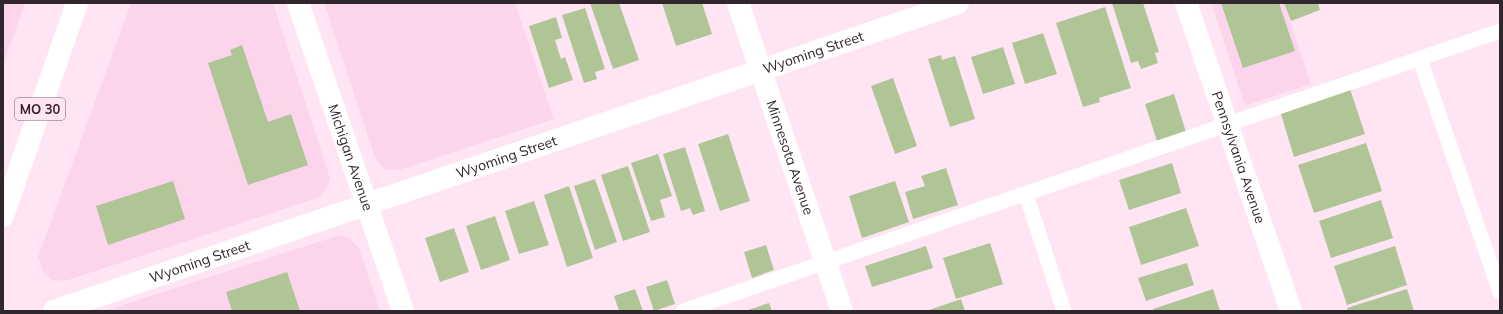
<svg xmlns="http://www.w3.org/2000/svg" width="1503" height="314" font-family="Mulish,sans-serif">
<rect width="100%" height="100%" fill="#ffe5f4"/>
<g fill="#fcd5ec">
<polygon points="3,3 25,3 3,66"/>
<polygon points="131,3 273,3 330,178 327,188 317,198 68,280 53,281 43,272 38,257"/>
<polygon points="324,3 515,3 554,119 399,170 384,169 375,157"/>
<polygon points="1211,3 1284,3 1311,84 1245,106"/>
<polygon points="340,235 348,237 359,248 380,311 104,311"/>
</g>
<g fill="#afc596">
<polygon points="590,3 619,3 639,60 613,69"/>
<polygon points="662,3 702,3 712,34 676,46"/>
<polygon points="1112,3 1143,3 1159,52 1155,53 1158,63 1141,69 1138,61 1131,63"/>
<polygon points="1221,3 1279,3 1295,51 1243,68"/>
<polygon points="1284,3 1318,3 1320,10 1291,21"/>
<polygon points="1105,7 1131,88 1099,98 1100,102 1083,107 1056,23"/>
<polygon points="585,8 605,69 595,72 597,79 584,83 562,15"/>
<polygon points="556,17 562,38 555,40 561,59 565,57 573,80 549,88 529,26"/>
<polygon points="1043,33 1057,74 1025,84 1012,43"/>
<polygon points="242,45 268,122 291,114 308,165 248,185 208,63 232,55 230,50"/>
<polygon points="1003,47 1015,84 983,94 971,57"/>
<polygon points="941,55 942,60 955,56 975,119 950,127 928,59"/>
<polygon points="893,78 917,146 895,154 871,86"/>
<polygon points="1350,89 1365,134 1294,157 1280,111"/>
<polygon points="1174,94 1186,132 1157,141 1145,104"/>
<polygon points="728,134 750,201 720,211 698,144"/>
<polygon points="1366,143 1382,191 1314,213 1298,165"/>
<polygon points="685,147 705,211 693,215 690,208 681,211 663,154"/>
<polygon points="658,154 672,196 660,200 665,217 651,221 631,163"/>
<polygon points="1172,163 1181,193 1129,210 1119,180"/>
<polygon points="628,166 650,232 623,241 601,175"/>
<polygon points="946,168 958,205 913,219 905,192 925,186 921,176"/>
<polygon points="595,179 617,242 595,250 574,186"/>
<polygon points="173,181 185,219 108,245 96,206"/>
<polygon points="895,181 909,222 862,238 849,196"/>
<polygon points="569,186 593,258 567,267 544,195"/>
<polygon points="1381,200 1393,238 1331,258 1319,221"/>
<polygon points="534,201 549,245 519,254 505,211"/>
<polygon points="1186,208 1199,246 1141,265 1129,227"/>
<polygon points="495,216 510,260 481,270 466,226"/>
<polygon points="454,228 469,272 440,282 425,238"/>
<polygon points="990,243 1003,284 956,299 943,258"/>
<polygon points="766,245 774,270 752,278 744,252"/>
<polygon points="926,246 933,268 872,287 865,266"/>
<polygon points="1395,246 1407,285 1347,305 1334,266"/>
<polygon points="1187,263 1194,285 1146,301 1138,278"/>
<polygon points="287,272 300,311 232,311 226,292"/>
<polygon points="667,280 675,304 654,311 646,287"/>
<polygon points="635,289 643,311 619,311 614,296"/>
<polygon points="1213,289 1220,311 1154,311 1153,309"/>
<polygon points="1407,289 1414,311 1348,311 1347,308"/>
<polygon points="961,299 965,311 926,311"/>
<polygon points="769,303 772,311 745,311"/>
</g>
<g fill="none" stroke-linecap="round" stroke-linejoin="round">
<g stroke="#fff" stroke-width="15">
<polyline points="1420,59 1500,292"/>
<polyline points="1026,194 1064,311"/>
<polyline points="683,311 1500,31"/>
</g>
<g stroke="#fff" stroke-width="22">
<path id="s1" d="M298,3l105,308"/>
<path id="s2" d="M738,3l104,308"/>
<path id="s3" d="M1186,3l105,308"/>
<path id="s4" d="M54,311l904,-308"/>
</g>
<polyline stroke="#fff" stroke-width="22" points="3,216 77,3"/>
</g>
<g text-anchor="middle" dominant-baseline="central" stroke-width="4" stroke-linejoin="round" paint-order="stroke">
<rect fill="#ffe5f4" stroke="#705f69" stroke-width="1" x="15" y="98" width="50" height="22" rx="3"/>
<g font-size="13" font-weight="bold" fill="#32262e">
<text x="40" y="109">MO 30</text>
</g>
<g font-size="14" fill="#32262e" stroke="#ffe5f4">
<text stroke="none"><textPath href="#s4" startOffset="802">Wyoming Street</textPath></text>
<text stroke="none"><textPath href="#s1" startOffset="163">Michigan Avenue</textPath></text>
<text stroke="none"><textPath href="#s4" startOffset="478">Wyoming Street</textPath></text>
<text stroke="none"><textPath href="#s2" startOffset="163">Minnesota Avenue</textPath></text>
<text stroke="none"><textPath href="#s3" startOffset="163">Pennsylvania Avenue</textPath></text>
<text stroke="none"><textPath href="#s4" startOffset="154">Wyoming Street</textPath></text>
</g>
</g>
<rect width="1503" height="314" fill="none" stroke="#32262e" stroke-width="8"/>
</svg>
